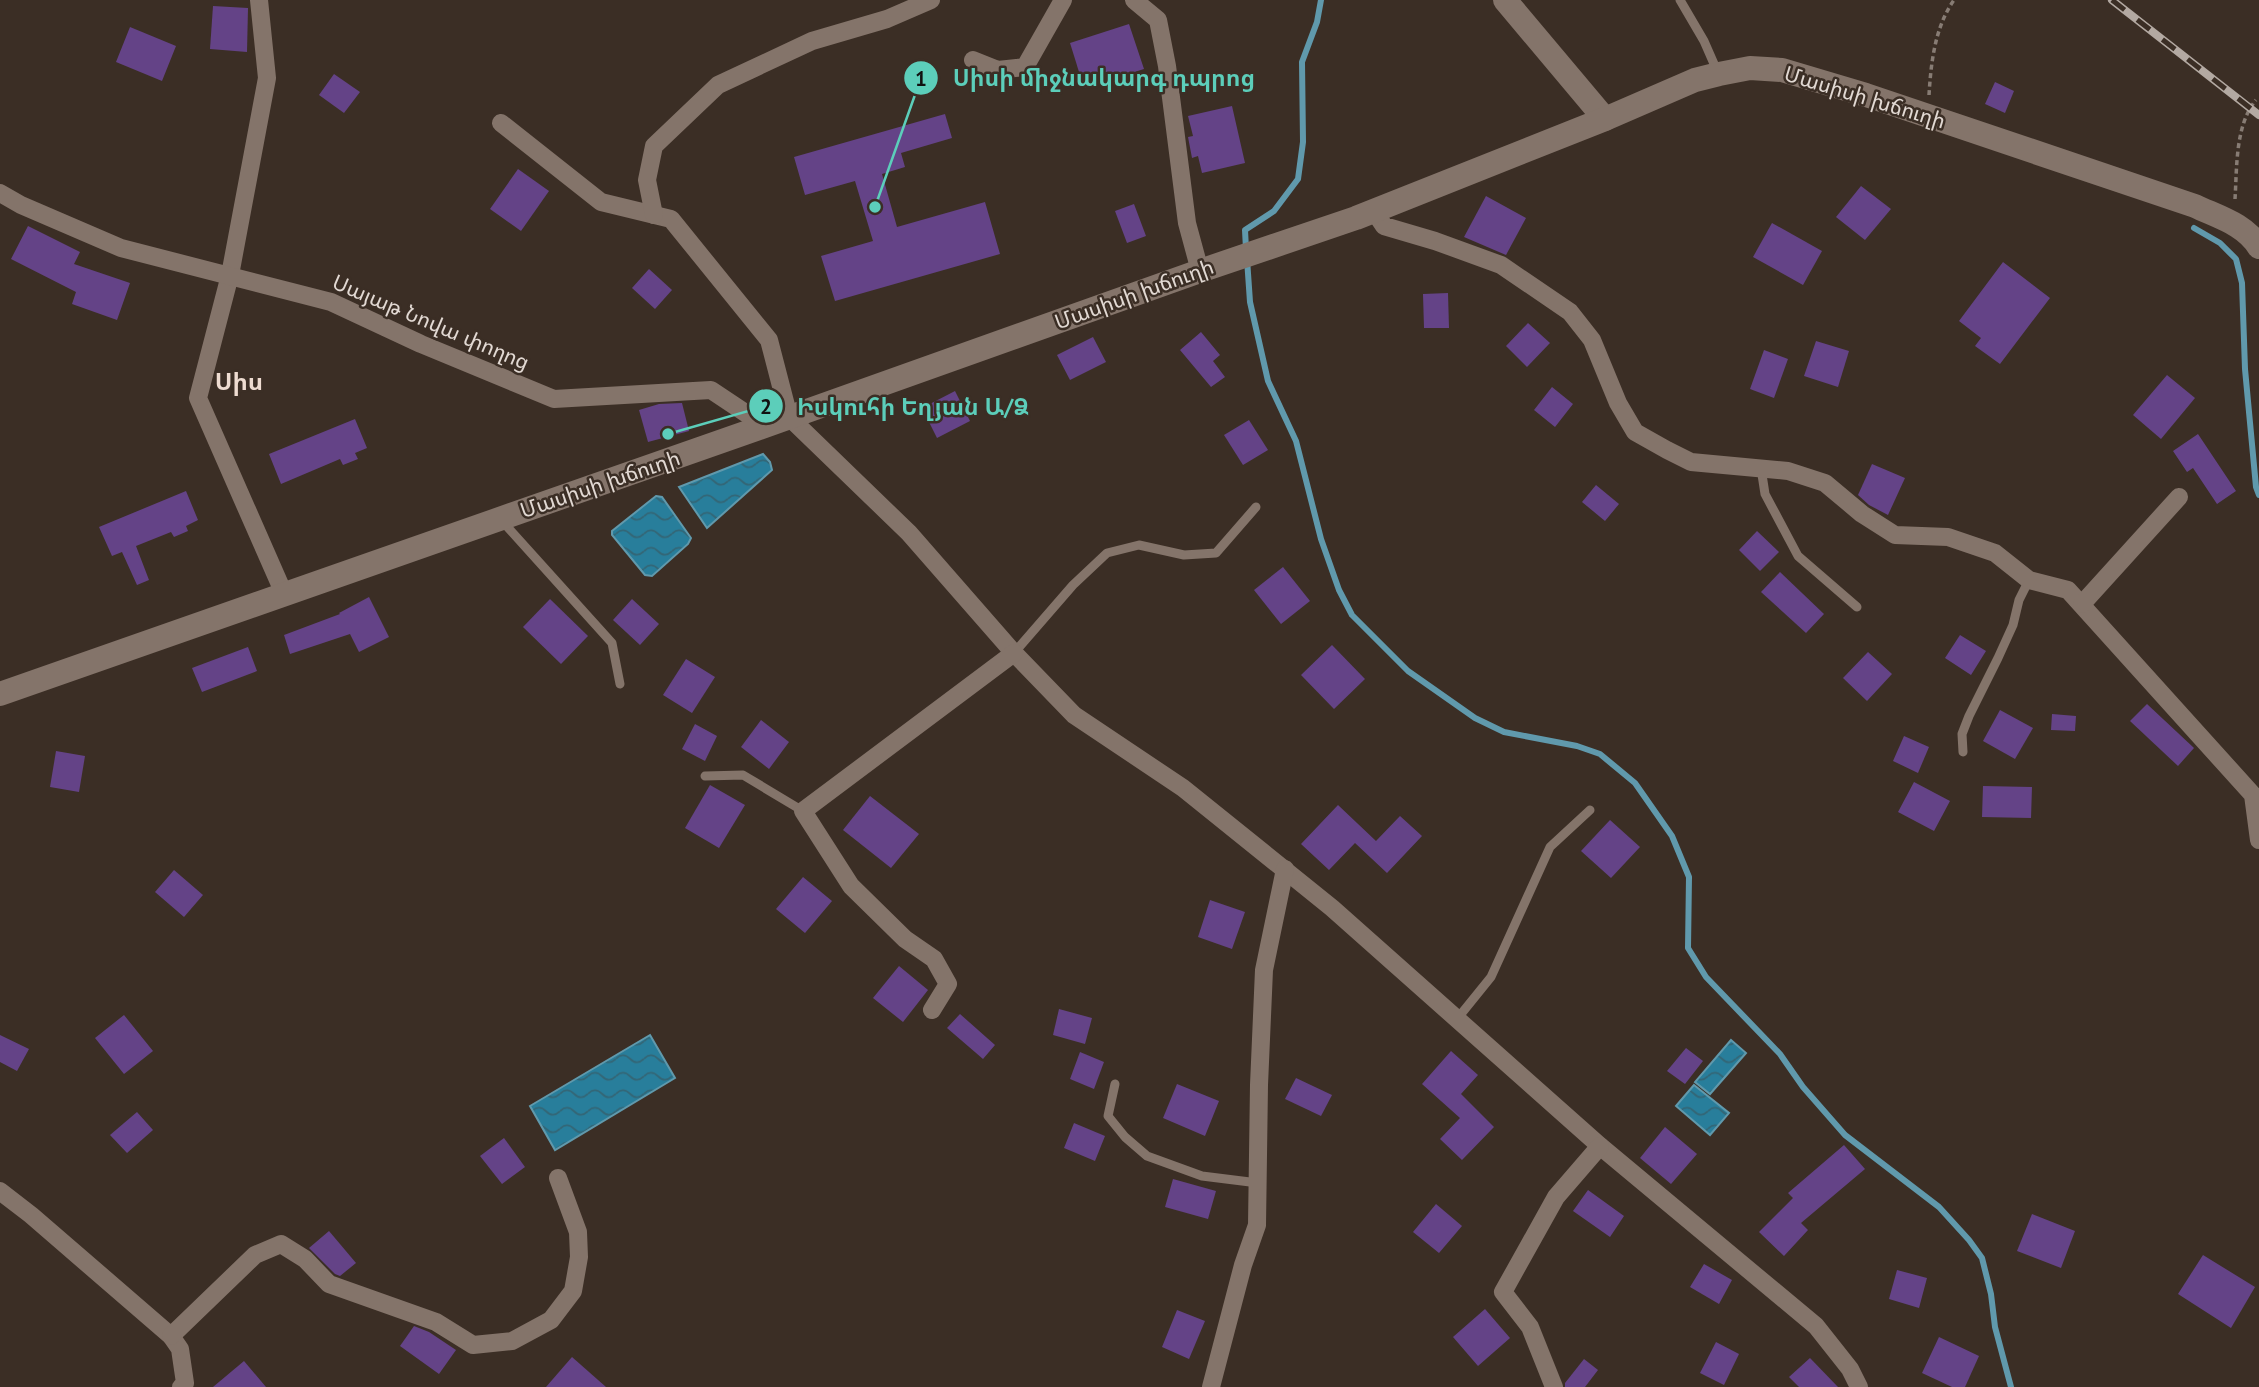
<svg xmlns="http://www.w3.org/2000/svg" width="2259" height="1387" font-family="'PT Sans','Noto Sans Armenian',sans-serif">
<defs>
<pattern id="water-waves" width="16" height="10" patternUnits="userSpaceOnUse" patternTransform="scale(1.75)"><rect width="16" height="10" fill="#287e9b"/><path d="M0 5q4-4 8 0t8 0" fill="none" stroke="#336676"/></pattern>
</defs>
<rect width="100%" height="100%" fill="#3b2e25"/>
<g fill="url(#water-waves)" stroke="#6099ac" stroke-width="2">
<polygon points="763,454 770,462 772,470 707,528 679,487"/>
<polygon points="656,496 662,497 691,538 688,544 652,576 645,575 612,535 612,531"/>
<polygon points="650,1035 675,1078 555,1150 530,1106"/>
<polygon points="1731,1040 1746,1053 1710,1094 1695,1082"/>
<polygon points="1694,1085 1729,1113 1710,1135 1676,1106"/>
</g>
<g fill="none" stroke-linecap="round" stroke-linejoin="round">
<g stroke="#6099ac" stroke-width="6">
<polyline points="2194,228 2220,243 2236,259 2242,283 2245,369 2256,487 2259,495"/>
<polyline points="1246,249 1245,230 1274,211 1298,179 1303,142 1302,62 1317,22 1321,0"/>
<polyline points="1247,259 1250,302 1268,381 1296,441 1321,539 1339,590 1352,615 1408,671 1475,718 1504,732 1577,746 1600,754 1635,783 1672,836 1689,877 1688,948 1706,977 1780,1054 1803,1087 1845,1135 1939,1207 1969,1240 1982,1258 1991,1294 1995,1327 2011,1387"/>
</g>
</g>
<g fill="#644387">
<polygon points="213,6 248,8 247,52 210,49"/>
<polygon points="1129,24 1144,69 1084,88 1070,43"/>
<polygon points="130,27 176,46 162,81 116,62"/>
<polygon points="334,74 360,92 344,113 319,95"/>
<polygon points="1995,82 2014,91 2005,113 1985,104"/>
<polygon points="1232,106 1245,163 1202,173 1198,156 1192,158 1188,137 1193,136 1188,116"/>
<polygon points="945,114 952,138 901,153 905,167 882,174 897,227 985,202 1000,254 835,301 821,256 873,241 855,181 805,195 794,157"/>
<polygon points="518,169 549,191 521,231 490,209"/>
<polygon points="1861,186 1891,209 1865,240 1836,217"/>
<polygon points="1486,196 1526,218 1506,255 1464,237"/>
<polygon points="1134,204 1146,236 1127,243 1115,211"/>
<polygon points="1772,223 1822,251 1803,285 1753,257"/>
<polygon points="28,226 80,252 74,264 130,283 117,320 72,304 76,292 11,259"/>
<polygon points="2003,262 2050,298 2000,364 1975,346 1981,338 1959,321"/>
<polygon points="649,269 672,290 655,309 632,288"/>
<polygon points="1448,293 1449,328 1424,328 1423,294"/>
<polygon points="1528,323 1550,343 1527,367 1506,346"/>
<polygon points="1201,332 1220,355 1213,361 1225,377 1211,387 1180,350"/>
<polygon points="1093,337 1106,362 1070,380 1057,355"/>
<polygon points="1816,341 1849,351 1838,387 1804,376"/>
<polygon points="1764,350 1788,359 1774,398 1750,389"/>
<polygon points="2167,375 2195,398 2161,439 2133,415"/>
<polygon points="1552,387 1573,404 1555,427 1534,410"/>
<polygon points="955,391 970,421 937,438 922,408"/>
<polygon points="682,403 689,431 648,442 639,410 659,404"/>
<polygon points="355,419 367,448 355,453 358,459 343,465 340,459 281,484 269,454"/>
<polygon points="1249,420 1268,450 1243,465 1224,435"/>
<polygon points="2198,434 2236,491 2217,504 2193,468 2187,472 2173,451"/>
<polygon points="1872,464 1905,478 1888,515 1869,505 1858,495"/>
<polygon points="1596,485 1619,504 1605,521 1582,502"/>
<polygon points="186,491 198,520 186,526 188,531 174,537 171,532 136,546 149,580 137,585 122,552 112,556 99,527"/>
<polygon points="1757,531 1779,552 1760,571 1739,550"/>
<polygon points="1283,567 1310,601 1281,624 1254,590"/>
<polygon points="1780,572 1824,614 1806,633 1761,592"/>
<polygon points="369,597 389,637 359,652 350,634 290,654 284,635 340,614 339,613"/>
<polygon points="550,599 588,636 561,664 523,627"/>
<polygon points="632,599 659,624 640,645 613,620"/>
<polygon points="1960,635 1986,651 1971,675 1945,658"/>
<polygon points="1332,645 1365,679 1334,709 1301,675"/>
<polygon points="248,647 257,671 202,692 192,668"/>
<polygon points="1868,652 1892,674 1867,701 1843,678"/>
<polygon points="686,659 715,677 692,713 663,695"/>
<polygon points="2147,704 2194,748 2178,766 2130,721"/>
<polygon points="2000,710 2033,728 2015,759 1983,741"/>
<polygon points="2052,714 2076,716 2075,731 2051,730"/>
<polygon points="761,720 789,742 769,769 741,747"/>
<polygon points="695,724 717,736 705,761 682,749"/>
<polygon points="1904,736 1929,747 1918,773 1893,761"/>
<polygon points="56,751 85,756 79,792 50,787"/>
<polygon points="1914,782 1950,801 1934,831 1898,812"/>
<polygon points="710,785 745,805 719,848 685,828"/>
<polygon points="1983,786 2032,787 2031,818 1982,817"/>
<polygon points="870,796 919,834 891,868 843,830"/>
<polygon points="1338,805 1376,841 1400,816 1422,836 1387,873 1355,843 1329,870 1301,844"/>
<polygon points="1610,820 1640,847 1611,878 1581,851"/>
<polygon points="174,870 203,895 184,917 155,892"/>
<polygon points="803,877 832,901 805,933 776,909"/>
<polygon points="1210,900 1245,912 1232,949 1198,937"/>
<polygon points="899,966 928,990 903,1022 873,998"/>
<polygon points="1059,1009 1092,1018 1085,1044 1053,1035"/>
<polygon points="960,1014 995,1045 983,1059 947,1028"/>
<polygon points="124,1015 153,1051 124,1074 95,1038"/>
<polygon points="0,1035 29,1049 17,1071 0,1062"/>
<polygon points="1686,1048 1703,1061 1685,1084 1667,1071"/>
<polygon points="1451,1051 1478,1075 1461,1094 1494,1127 1462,1160 1440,1139 1460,1118 1422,1084"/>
<polygon points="1080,1052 1104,1062 1094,1089 1070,1079"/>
<polygon points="1296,1078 1332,1095 1321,1116 1285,1099"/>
<polygon points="1177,1084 1219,1101 1205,1136 1163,1118"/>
<polygon points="137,1112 153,1130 127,1153 110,1135"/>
<polygon points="1074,1123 1105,1136 1095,1161 1064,1148"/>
<polygon points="1665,1127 1697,1154 1671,1184 1640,1158"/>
<polygon points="504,1138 525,1167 502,1184 480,1156"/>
<polygon points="1844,1145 1865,1169 1801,1223 1808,1230 1784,1256 1759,1232 1793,1198 1788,1193"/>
<polygon points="1173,1179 1216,1191 1208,1219 1165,1207"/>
<polygon points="1588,1190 1624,1216 1610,1237 1573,1211"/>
<polygon points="1436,1204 1462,1226 1439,1253 1413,1232"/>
<polygon points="2032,1214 2075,1231 2061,1268 2017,1251"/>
<polygon points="329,1231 356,1263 340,1276 335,1274 309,1248"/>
<polygon points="2203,1255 2255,1287 2231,1328 2178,1294"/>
<polygon points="1704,1264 1732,1280 1719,1304 1690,1287"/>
<polygon points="1897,1270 1927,1278 1919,1308 1889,1299"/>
<polygon points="1485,1309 1510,1338 1478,1366 1453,1337"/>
<polygon points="1177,1310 1205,1321 1189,1359 1162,1347"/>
<polygon points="414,1326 429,1332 456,1350 439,1374 400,1346"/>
<polygon points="1939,1337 1979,1356 1965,1387 1952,1387 1922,1373"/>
<polygon points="1716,1342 1739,1354 1724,1385 1700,1373"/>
<polygon points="572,1357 606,1387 546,1387"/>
<polygon points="1810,1358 1838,1387 1799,1387 1789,1377"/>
<polygon points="1584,1359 1598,1370 1585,1387 1565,1387 1565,1383"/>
<polygon points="244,1361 266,1387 213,1387"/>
</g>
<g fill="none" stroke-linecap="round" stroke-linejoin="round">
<g stroke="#877c74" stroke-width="3.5" stroke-dasharray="5 3.5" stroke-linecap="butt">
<path d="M1929,95c2,-33 6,-68 25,-95"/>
<path d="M2235,199c2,-31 0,-74 21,-99"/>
</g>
<g stroke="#84746a" stroke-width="9">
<polyline points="1680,0 1704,41 1718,73"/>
<polyline points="1761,468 1765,494 1798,556 1857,607"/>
<polyline points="502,521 612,643 620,684"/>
<polyline points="1014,653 1073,585 1107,553 1139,545 1184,555 1216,553 1256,507"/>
<polyline points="1963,752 1962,734 1969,716 1998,658 2013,625 2019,600 2029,580"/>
<polyline points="705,776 743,775 803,811"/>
<polyline points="1457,1019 1491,977 1550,847 1590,810"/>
<polyline points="1115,1084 1108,1116 1125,1137 1147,1156 1202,1176 1258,1183"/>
</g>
<g stroke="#84746a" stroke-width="18">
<polyline points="259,0 267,78 230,275 198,398 285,596"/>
<polyline points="1134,0 1158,20 1167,66 1187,223 1200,271"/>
<polyline points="973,60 998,70 1025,67 1063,0"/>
<polyline points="501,123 601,202 671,219 769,340 789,417 909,533 1014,653 1074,715 1183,788 1332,908 1600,1146 1816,1326 1850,1369 1859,1387"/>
<polyline points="0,193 21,205 121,248 331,302 421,344 554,399 711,390 765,426"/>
<polyline points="1374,211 1384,226 1435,241 1501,265 1570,312 1592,340 1618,403 1635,432 1667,450 1691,462 1788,471 1825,483 1862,514 1895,535 1948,537 1995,553 2029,580 2068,590 2253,795 2259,840"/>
<polyline points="654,215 647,180 654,146 718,85 812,41 887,19 931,0"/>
<polyline points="2082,604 2179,497"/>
<polyline points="932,1010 948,984 934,959 905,939 851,886 803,811 1014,653"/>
<polyline points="0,1191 31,1215 171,1336 180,1349 185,1383 181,1387"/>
<polyline points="171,1336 255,1255 281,1244 305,1259 329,1284 436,1322 473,1345 512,1341 551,1320 573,1291 579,1257 578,1232 558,1178"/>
<polyline points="1211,1387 1243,1265 1257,1225 1259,1085 1264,970 1285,869"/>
<polyline points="1554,1387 1530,1327 1503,1292 1556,1197 1600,1146"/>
</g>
<g stroke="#84746a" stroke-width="24">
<polyline points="1505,0 1605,119"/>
<path d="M0,694l765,-268 435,-155 156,-53 249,-99 90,-39 24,-6 31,-6 32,2 84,25 329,111c23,11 50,18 64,41"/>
</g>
<g stroke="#b3a9a2" stroke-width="8">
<polyline id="rail" points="2112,0 2259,115"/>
</g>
<use href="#rail" stroke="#3b2e25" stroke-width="5" stroke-dasharray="16" stroke-linecap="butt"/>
</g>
<g text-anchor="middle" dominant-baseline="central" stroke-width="5" stroke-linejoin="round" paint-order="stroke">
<g font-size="21" fill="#e2d9d3" stroke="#3b2e25">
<text transform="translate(1865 97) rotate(17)">Մասիսի խճուղի</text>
<text transform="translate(1134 294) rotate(-20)">Մասիսի խճուղի</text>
<text transform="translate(431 322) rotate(23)">Սայաթ Նովա փողոց</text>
<text transform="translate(600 484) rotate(-19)">Մասիսի խճուղի</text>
</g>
<g font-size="24" font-weight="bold" fill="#eedcd1" stroke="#3b2e25">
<text x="239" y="381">Սիս</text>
</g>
</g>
<path fill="none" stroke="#5cceba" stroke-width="2.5" d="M875 207L921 78M668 434L766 406"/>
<g fill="#5cceba" stroke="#3b2e25" stroke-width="2.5">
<circle cx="875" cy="207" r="7"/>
<circle cx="668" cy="434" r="7"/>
<circle cx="921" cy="78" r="18"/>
<circle cx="766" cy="406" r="18"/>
</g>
<g font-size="21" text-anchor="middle" font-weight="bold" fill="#111">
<text x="921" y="86">1</text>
<text x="766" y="414">2</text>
</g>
<g font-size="23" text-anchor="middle" font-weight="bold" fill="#5cceba" stroke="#3b2e25" stroke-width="5" stroke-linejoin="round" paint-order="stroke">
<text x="1104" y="86">Սիսի միջնակարգ դպրոց</text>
<text x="913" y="415">Իսկուհի Եղյան Ա/Ձ</text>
</g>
</svg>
